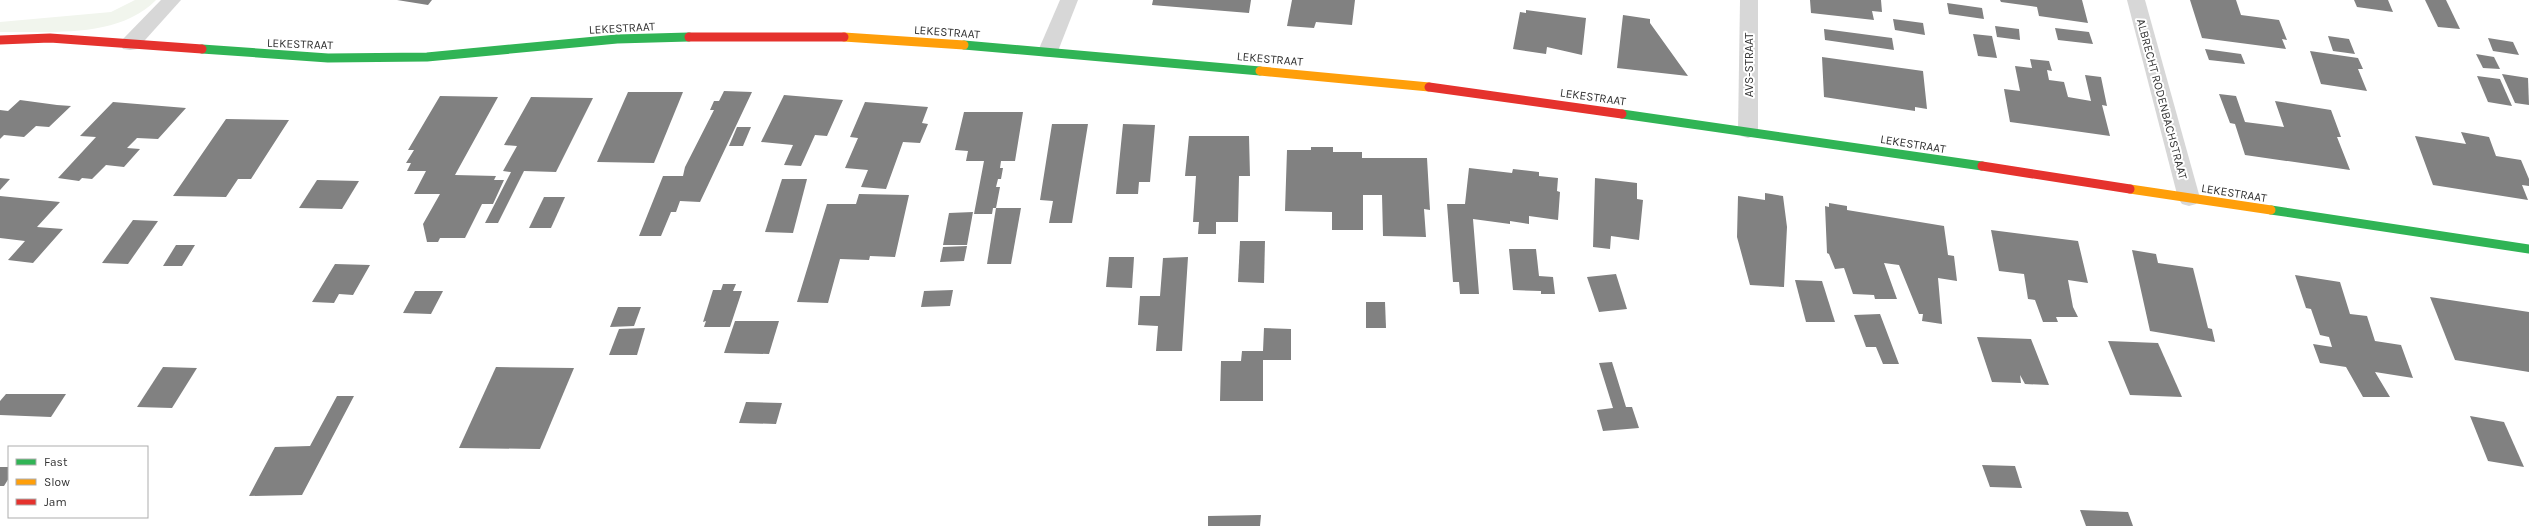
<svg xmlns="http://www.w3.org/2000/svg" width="2529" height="526" font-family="Karla,sans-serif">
<rect width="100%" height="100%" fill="#fff"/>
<path fill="#f1f5ed" d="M135,0h21c-38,39 -107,31 -156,32v-10l111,-10z"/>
<g fill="#818181">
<polygon points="397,0 432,0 428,5"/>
<polygon points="1153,0 1251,0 1249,13 1152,5"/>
<polygon points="1292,0 1355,0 1352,25 1316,22 1314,28 1287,26"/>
<polygon points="1810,0 1881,0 1882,12 1872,11 1874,20 1811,13"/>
<polygon points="2000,0 2082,0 2088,23 2039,16 2037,7 2001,2"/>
<polygon points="2190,0 2236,0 2241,15 2279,20 2287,40 2282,39 2286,49 2202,38"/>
<polygon points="2354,0 2388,0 2393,12 2357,7"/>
<polygon points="2425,0 2446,0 2460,29 2438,27"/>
<polygon points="1947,3 1982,8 1984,19 1949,14"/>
<polygon points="1526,10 1586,18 1582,55 1547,47 1546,54 1513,49 1520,12 1526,13"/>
<polygon points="1623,15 1650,19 1650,23 1688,76 1617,68"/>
<polygon points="1893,19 1923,23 1925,35 1895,30"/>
<polygon points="1995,26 2019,29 2020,40 1997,37"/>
<polygon points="2055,28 2089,32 2093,44 2058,40"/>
<polygon points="1824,29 1892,38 1894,50 1825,40"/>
<polygon points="1973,34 1992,36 1997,58 1978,56"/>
<polygon points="2328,36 2349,39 2355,54 2333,51"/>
<polygon points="2488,38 2513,42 2519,55 2493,51"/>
<polygon points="2205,49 2241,54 2245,64 2209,60"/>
<polygon points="2310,51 2358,58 2363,69 2358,69 2367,91 2321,84"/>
<polygon points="2476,54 2494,57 2500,69 2483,68"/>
<polygon points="1822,57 1923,71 1927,109 1915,107 1915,111 1824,97"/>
<polygon points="2030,59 2049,61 2052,71 2047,70 2049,80 2064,82 2068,97 2091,101 2085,75 2101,77 2107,106 2102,105 2110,136 2010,122 2004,89 2020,91 2015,66 2032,68"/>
<polygon points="2502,74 2528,78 2529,105 2515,103"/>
<polygon points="2477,76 2500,79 2512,106 2488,102"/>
<polygon points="724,91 752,92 700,202 680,201 676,212 671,212 661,236 639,236 663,176 683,176 685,167 714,110 710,110 714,101 719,101"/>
<polygon points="628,92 683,92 654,163 597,162"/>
<polygon points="2219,94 2236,96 2245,122 2284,127 2275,101 2331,110 2341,137 2337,137 2350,170 2245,155 2235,124 2230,123"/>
<polygon points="784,95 843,100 827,136 815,135 801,166 784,165 793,145 761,142"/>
<polygon points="440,96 498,97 455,175 496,176 494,180 504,180 493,204 482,204 465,238 440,238 438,242 427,242 423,224 440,194 414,194 426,171 407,171 411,163 406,163 414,150 408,150"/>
<polygon points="531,97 593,98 556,172 524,171 498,223 485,223 511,172 503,171 517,146 504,145"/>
<polygon points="20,100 57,105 71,106 49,127 36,126 24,137 4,135 0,139 0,110 8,111"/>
<polygon points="113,102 186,108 158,139 137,138 127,148 140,149 124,167 106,165 92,179 82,178 79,181 58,178 96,137 80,136"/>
<polygon points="865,102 928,107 922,123 928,124 920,143 903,142 886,189 861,187 868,170 845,168 858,138 850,137"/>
<polygon points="964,112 1023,112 1015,161 1001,161 1000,168 1003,168 1001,179 998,179 996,187 1000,187 996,208 993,208 992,214 974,214 984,161 966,161 968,151 955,150"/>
<polygon points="226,119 289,120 251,179 238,179 226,197 173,196"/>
<polygon points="1052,124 1088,124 1072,223 1049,223 1053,201 1040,200"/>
<polygon points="1123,124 1155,125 1150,182 1139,182 1138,194 1116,194"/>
<polygon points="737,127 751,127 743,146 729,146"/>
<polygon points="2461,132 2489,137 2496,156 2521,160 2529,179 2529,186 2522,185 2528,200 2433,185 2415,136 2466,144"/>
<polygon points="1189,136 1249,136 1250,176 1239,176 1238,222 1216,222 1216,234 1198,234 1199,222 1193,222 1196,176 1185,176"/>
<polygon points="1311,147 1333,147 1333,152 1362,152 1362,158 1427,158 1430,210 1424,209 1426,237 1383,236 1382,195 1363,195 1363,230 1332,230 1332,212 1285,211 1287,150 1311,150"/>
<polygon points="1469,168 1512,173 1513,169 1539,172 1539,176 1558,178 1557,191 1560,192 1558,220 1529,216 1529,224 1510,221 1510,224 1473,219 1479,294 1460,294 1459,282 1453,282 1447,204 1465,204"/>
<polygon points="0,178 10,179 0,190"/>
<polygon points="1595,178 1637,183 1637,199 1643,200 1639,240 1611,236 1610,249 1593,247"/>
<polygon points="782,179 807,179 793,233 765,232"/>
<polygon points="317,180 359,181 342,209 299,208"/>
<polygon points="1765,193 1783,196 1787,227 1784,287 1750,285 1737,237 1738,196 1765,200"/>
<polygon points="859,194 909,195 895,257 870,256 869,260 840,259 828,303 797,302 827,204 856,204"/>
<polygon points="0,196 60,202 37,227 63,229 33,263 8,260 25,241 0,238"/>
<polygon points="544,197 565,197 551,228 529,228"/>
<polygon points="1829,203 1847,206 1847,210 1944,226 1948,255 1954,256 1957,281 1938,278 1942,324 1922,321 1923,314 1919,314 1899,265 1884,263 1897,299 1875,299 1874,295 1853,294 1844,268 1835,269 1829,254 1827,253 1825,206 1829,207"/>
<polygon points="996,208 1021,208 1011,264 987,264"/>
<polygon points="973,212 967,245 943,245 949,213"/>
<polygon points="133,220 158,221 128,264 102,263"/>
<polygon points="1991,230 2078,241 2088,283 2068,280 2073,307 2078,317 2056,317 2058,322 2043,322 2035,300 2028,299 2024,274 1999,271"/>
<polygon points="1240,241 1265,241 1264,283 1238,282"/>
<polygon points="176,245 195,245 182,266 163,266"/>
<polygon points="967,246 964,261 940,262 943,247"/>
<polygon points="1509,249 1536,249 1539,276 1553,277 1555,294 1541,294 1541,291 1513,290"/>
<polygon points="2132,250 2156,254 2158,263 2193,268 2208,328 2212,329 2215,342 2150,331"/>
<polygon points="1109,257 1134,257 1132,288 1106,287"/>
<polygon points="1188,257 1182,351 1156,351 1158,326 1138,325 1140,296 1160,296 1163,258"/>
<polygon points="335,264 370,265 353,295 339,294 334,303 312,302"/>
<polygon points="1616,274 1627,309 1599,312 1587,277"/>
<polygon points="2295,275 2340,282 2350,314 2367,316 2375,341 2401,345 2413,378 2375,372 2390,397 2363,397 2346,367 2320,363 2313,344 2332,347 2329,337 2320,335 2311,309 2306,308"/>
<polygon points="1795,280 1822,281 1835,322 1806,322"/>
<polygon points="723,284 736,284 733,291 742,291 730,327 704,327 706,321 703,322 713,290 721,290"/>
<polygon points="953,290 950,306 921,307 924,291"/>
<polygon points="415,291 443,291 431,314 403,313"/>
<polygon points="2430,297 2529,312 2529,372 2455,360"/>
<polygon points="1366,302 1385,302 1386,328 1366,328"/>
<polygon points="618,307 641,307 634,326 610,327"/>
<polygon points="1880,314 1899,364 1883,364 1876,347 1866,347 1854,315"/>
<polygon points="735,321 779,321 769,354 724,353"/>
<polygon points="645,328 637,355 609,355 619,329"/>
<polygon points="1264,328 1291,329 1291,360 1263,360 1263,401 1220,401 1221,361 1241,361 1242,351 1263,351"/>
<polygon points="1977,337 2031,339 2049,385 2025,384 2020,375 2021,383 1992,382"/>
<polygon points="2108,341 2158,343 2182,397 2130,395"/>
<polygon points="1612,362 1626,407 1632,407 1639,428 1603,431 1597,410 1613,408 1599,363"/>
<polygon points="163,367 197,368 172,408 137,407"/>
<polygon points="496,367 574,368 540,449 459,448"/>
<polygon points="6,394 66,394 51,417 0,415 0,401"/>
<polygon points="337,396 354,396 302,495 249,496 275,447 310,446"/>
<polygon points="746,402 782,403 776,424 739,423"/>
<polygon points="2470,416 2504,422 2524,467 2488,461"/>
<polygon points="1982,465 2015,466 2022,488 1990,487"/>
<polygon points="0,467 9,467 9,478 4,486 0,486"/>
<polygon points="2080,510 2128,512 2133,526 2086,526"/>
<polygon points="1261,515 1260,526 1208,526 1208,516"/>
</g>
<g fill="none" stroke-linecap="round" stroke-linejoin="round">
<g fill="#d7d7d7" fill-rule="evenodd">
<polygon points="161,0 181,0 137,49 130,50 123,49 120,44 123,39"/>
<polygon points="1060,0 1078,0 1058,51 1055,56 1048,57 1041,56 1038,51"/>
<polygon points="1740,0 1758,0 1758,131 1755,136 1748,138 1741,136 1738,131"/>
<polygon points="2127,0 2145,0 2200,198 2196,204 2189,206 2182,204 2178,198"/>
</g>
<g stroke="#30b455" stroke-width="9">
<polyline points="964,45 1260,71"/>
<polyline points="202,49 328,58 427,57 617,39 689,37"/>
<polyline points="1622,114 1982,166"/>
<polyline points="2271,210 2529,249"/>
</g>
<g stroke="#ff9f0a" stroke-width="9">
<polyline points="844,37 964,45"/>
<polyline points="1260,71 1429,87"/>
<polyline points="2130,189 2271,210"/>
</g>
<g stroke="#e5322d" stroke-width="9">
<polyline points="689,37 844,37"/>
<polyline points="0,40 50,38 202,49"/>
<polyline points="1429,87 1622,114"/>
<polyline points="1982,166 2130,189"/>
</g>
</g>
<g text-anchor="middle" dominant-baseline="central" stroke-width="4" stroke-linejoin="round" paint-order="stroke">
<g font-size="12" fill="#333" stroke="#fff">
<text transform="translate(622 28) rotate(-3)">LEKESTRAAT</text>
<text transform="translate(947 32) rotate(4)">LEKESTRAAT</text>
<text transform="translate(300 44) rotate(2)">LEKESTRAAT</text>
<text transform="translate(1270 59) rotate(5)">LEKESTRAAT</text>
<text transform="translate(1749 65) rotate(-90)">AVS-STRAAT</text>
<text transform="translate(1593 97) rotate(8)">LEKESTRAAT</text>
<text transform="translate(2162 99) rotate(75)">ALBRECHT RODENBACHSTRAAT</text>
<text transform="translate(1913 144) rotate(9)">LEKESTRAAT</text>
<text transform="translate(2234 193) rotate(9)">LEKESTRAAT</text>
</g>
</g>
<rect x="8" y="446" width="140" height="72" fill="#ffffff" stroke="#adadad"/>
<rect x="16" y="459" width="20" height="6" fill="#30b455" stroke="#adadad"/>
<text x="44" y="466" font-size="12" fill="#333333">Fast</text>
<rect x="16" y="479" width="20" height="6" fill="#ff9f0a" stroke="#adadad"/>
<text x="44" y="486" font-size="12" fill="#333333">Slow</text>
<rect x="16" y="499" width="20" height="6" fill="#e5322d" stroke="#adadad"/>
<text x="44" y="506" font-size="12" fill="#333333">Jam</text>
</svg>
